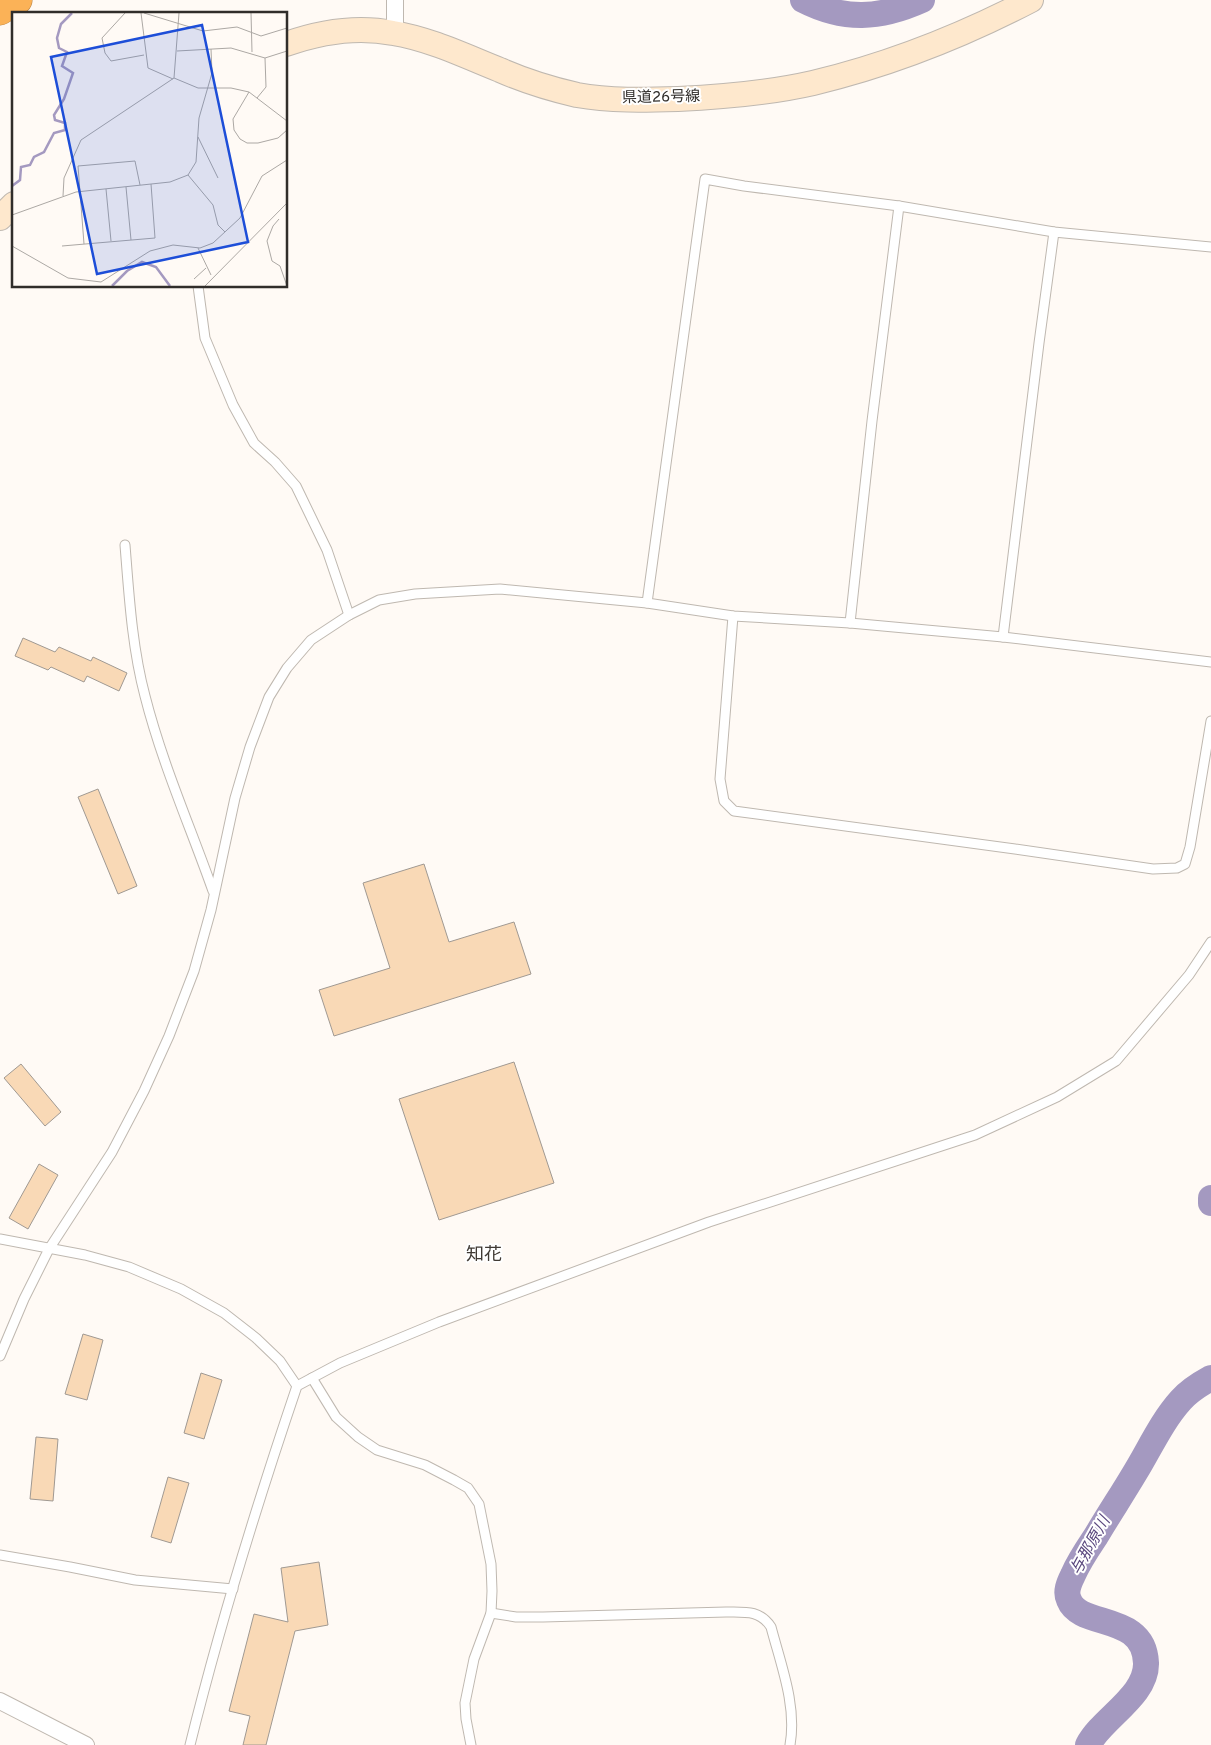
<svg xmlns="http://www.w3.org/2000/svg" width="1211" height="1745" font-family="Overpass,'Noto Sans JP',sans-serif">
<rect width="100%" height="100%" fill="#fffaf5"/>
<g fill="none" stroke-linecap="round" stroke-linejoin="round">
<g stroke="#a499c0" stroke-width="26">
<path d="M803,0c41,21 77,19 119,0"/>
<polyline points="1211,1198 1211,1203"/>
<path d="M1088,1745c14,-27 59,-49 58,-82 -2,-51 -66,-34 -77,-63 -4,-8 0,-17 4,-25 6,-14 15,-27 23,-39 13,-22 27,-43 40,-65 14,-23 26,-50 45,-71 8,-9 19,-16 30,-22"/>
</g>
</g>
<g fill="#f9d9b6" stroke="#a09992">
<polygon points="23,638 55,652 59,647 91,661 93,657 127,673 119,691 87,676 84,682 51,667 48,670 15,656"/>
<polygon points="98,789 137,886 118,894 78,797"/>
<polygon points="424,864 449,942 514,922 531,974 334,1036 319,990 390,968 363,883"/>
<polygon points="514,1062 554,1183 439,1220 399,1099"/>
<polygon points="21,1064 61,1112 45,1126 4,1078"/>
<polygon points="39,1164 58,1175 28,1229 9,1218"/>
<polygon points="83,1334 103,1340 87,1400 65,1394"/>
<polygon points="201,1373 222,1380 204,1439 184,1433"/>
<polygon points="36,1437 58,1439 53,1501 30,1499"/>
<polygon points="168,1477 189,1483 171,1543 151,1537"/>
<polygon points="319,1562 328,1625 295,1631 266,1745 243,1745 250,1716 229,1711 254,1614 288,1622 281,1568"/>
</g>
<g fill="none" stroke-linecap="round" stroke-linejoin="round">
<g stroke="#bfb8b0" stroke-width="11">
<g id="lane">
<polyline points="198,286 205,338 233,405 254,443 275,462 296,486 327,550 349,615"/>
<path d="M125,545c4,50 7,102 20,151 17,67 45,130 68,195"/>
<polyline points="647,603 705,179 744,186 899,206 1054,232 1211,247"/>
<polyline points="733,616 720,779 724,801 734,811 1015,849 1153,869 1177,868 1185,864 1190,847 1211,721"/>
<polyline points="850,623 872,421 899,206"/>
<polyline points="1003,637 1039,343 1054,232"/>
<polyline points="0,1239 85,1255 129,1267 181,1289 224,1313 256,1338 280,1361 297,1386"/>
<polyline points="0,1356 24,1299 49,1249 112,1152 144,1091 169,1036 194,971 211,910 235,798 250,747 269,697 287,668 311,640 349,615 379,600 415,594 500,589 647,603 733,616 850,623 1003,637 1211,662"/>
<polyline points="312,1378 336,1417 358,1437 377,1450 425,1465 454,1480 468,1488 479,1504 491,1564 492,1591 491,1613 474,1659 465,1703 466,1719 471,1745"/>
<polyline points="0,1555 70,1567 135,1580 233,1589"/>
<path d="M491,1613l25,4h27l183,-5c19,0 34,-2 45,15 10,38 26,79 19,118"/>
<path d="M190,1745c30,-121 67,-241 107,-359l43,-23 99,-41 270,-100 266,-87 82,-38 59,-36 73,-86 22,-33"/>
</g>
</g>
<g stroke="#bfb8b0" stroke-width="18">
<g id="street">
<polyline points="395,0 395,33"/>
<polyline points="0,1701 86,1745"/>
</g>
</g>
<g stroke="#bfb8b0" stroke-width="26">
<g id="secondary">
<path d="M286,44c34,-12 72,-18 107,-11 37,6 72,23 107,37 25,11 51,19 77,25 33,6 68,5 101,4 45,-2 91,-6 135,-16 75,-18 149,-47 218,-83"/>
<polyline points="0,218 14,204"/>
</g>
</g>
<g stroke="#b48347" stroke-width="29">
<polyline id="highway" points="0,11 18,0"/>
</g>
<use href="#lane" stroke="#fff" stroke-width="9"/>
<use href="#street" stroke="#fff" stroke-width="16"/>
<use href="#secondary" stroke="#fee8cd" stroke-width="24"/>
<use href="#highway" stroke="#fbb257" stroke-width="28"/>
</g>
<g text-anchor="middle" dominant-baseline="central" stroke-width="4" stroke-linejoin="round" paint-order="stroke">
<g font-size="15" fill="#302d2a" stroke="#fff">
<text transform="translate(661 98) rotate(-1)">県道26号線</text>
</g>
<g font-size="16" font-style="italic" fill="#5a487e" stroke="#fff">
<text transform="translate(1091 1546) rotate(-61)">与那原川</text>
</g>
<g font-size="18" fill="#403a34" stroke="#fff">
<text x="484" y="1255">知花</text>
</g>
</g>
<g transform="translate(12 12)">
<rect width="275" height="275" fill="#fffaf5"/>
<path fill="none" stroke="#a499c0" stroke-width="2.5" d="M0,174l8,-6 1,-13 9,-2 4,-8 10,-5 10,-19 11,-3v-7l-10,-3 -1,-5 10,-16 9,-26 -11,-7 5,-14 -8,-4 -2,-10 4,-14 11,-11M100,274l15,-15 15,-9 14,5 14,19"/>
<path fill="none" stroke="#aca8a4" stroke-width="1" d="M113,1l-23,25 3,15 6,8 33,-6M129,1l7,55 25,11M132,1l59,18 34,-4 24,9 26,-8M239,1l1,39M165,39l54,-3 34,10 22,-7M162,66l24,10h33l18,4 38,29M237,80l-16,27 1,11 6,9 7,4h11l20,-5 9,-8M245,86l9,-11 -1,-29M186,125l20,41M176,163l25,30 5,20 7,7M114,175l5,53M94,177l5,52M51,184l1,-18 17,-38 93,-62 5,-65M0,203l64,-23 94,-10 18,-7 8,-13 3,-44 13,-45 -1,-24M267,207l-6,7 -6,15 5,20 8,5 7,20M72,232l-6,-78 57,-5 5,24M0,234l56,32 33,4 49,-31 23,-6 27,3 13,-5 27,-25 22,-42 25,-16M50,234l93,-8 -4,-54M186,236l13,27M182,267l12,-11M193,274l82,-83"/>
<path fill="#1d4ed8" fill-opacity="0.15" stroke="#1d4ed8" stroke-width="2.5" d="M190,13l46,217 -151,32 -46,-217z"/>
<rect width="275" height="275" fill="none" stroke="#302d2a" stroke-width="2.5"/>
</g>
</svg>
